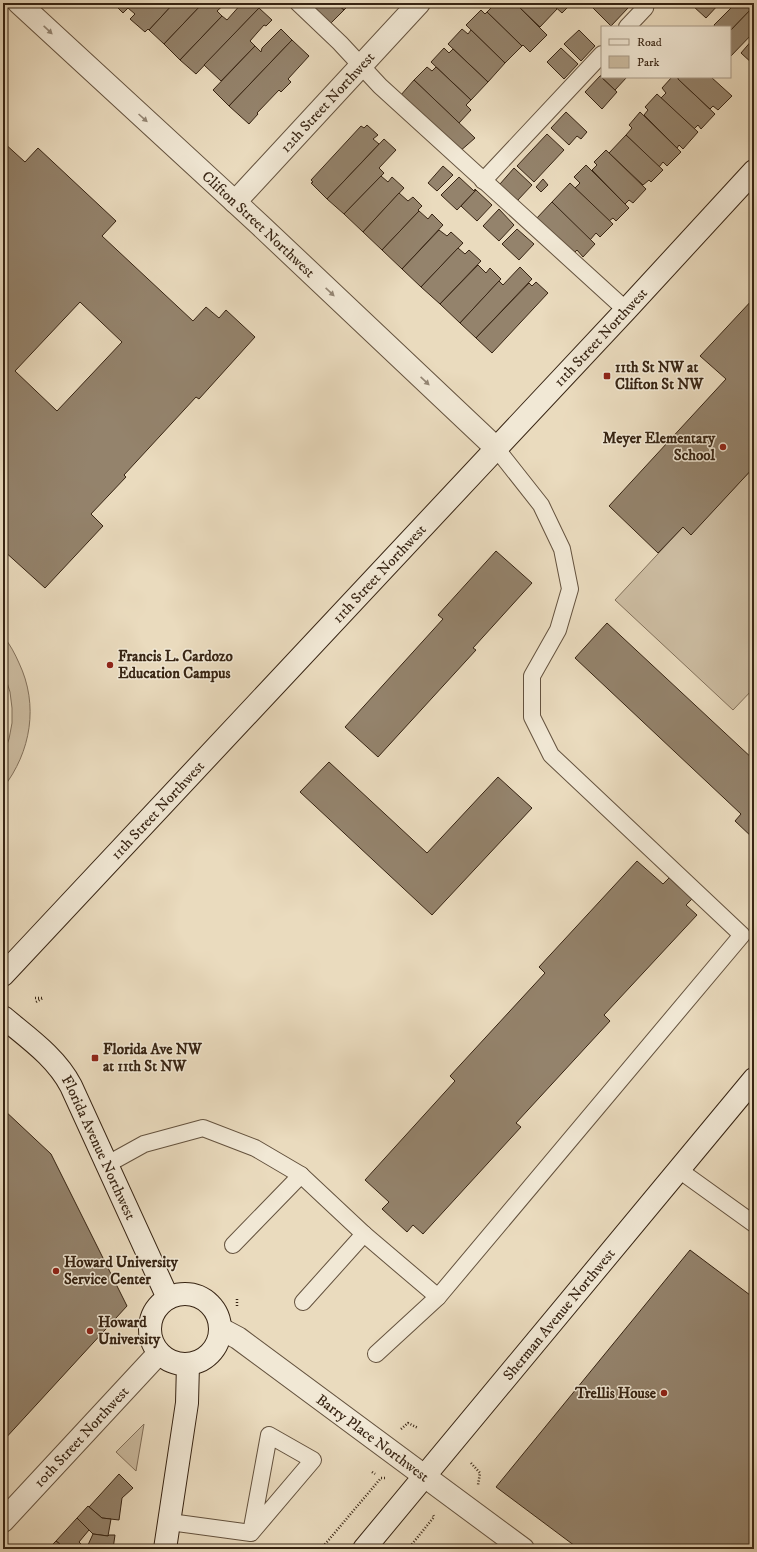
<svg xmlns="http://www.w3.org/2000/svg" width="757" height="1552" font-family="'IM FELL DW Pica',serif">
<rect width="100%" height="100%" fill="#eadbbe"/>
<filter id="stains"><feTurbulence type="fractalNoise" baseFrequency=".005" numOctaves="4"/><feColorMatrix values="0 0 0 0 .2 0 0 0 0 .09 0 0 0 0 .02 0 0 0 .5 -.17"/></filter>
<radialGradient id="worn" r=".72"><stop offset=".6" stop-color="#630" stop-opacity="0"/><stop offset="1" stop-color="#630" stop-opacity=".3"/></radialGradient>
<g fill="#ccbca1" stroke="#82705a">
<polygon points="754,467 754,688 733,710 615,600 683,527 691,534"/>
<path d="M3,636c7,8 12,18 16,27 20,42 12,89 -16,125v-33l6,-16 3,-16v-15l-2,-16 -7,-22z"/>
<polygon points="144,1424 136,1471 116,1452"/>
</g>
<g fill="#94836c" stroke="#372413" fill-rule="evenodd">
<polygon points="113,3 133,3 123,13"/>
<polygon points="133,3 174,3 149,30 148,29 145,32 130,19 135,14 128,8"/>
<polygon points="174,3 203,3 164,44 149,30"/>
<polygon points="203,3 226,3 217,11 222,16 180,60 164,44"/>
<polygon points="242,3 255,3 259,8 196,74 180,60 222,16 227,20"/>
<polygon points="302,3 336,3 344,10 328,26"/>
<polygon points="336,3 351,3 344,10"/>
<polygon points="496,3 515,3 547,35 530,52 523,45 522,46 487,12"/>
<polygon points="515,3 551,3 557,9 540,27"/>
<polygon points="551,3 572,3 562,13"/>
<polygon points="597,3 622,3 628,8 611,26 593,8"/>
<polygon points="696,3 720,3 706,18 693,6"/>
<polygon points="730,3 754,3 754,6 730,31 730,27 715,27 714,25 733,6"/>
<polygon points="754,6 754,32 730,57 730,31"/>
<polygon points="259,8 272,20 266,26 264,25 250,41 255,46 221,81 204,65"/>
<polygon points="481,10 485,14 487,12 522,46 505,63 466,25"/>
<polygon points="281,29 292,40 229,106 213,90 255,46 261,52 262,48"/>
<polygon points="462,29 468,34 471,30 505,63 488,82 448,44"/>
<polygon points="579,30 595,46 581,61 564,44"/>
<polygon points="753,39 754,39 754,65 741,53"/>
<polygon points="292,40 309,56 288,79 291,82 281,92 279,90 257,113 258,114 249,124 229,106"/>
<polygon points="444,48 449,53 453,49 488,82 471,100 431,62"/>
<polygon points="561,48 578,64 564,79 547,62"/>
<polygon points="427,67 432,71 436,67 471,100 466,105 471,110 459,123 414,80"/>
<polygon points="602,74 602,77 627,77 615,90 600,76"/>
<polygon points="600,76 617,92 602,109 585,92"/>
<polygon points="672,77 676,77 715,114 701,129 698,125 694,129 661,98 666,93 662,88"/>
<polygon points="680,77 711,77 732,96 718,110 713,106 710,109 678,79"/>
<polygon points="414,80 475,138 459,152 400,96"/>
<polygon points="657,94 698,132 683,149 679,145 677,148 644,115 648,110 645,107"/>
<polygon points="566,112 587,132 581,139 577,136 569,145 551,128"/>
<polygon points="640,112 681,152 667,166 663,162 659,167 626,135 632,128 629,125"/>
<polygon points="367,125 378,135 373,139 379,144 327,199 311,183 313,182 311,180 361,126 364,128"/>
<polygon points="547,134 564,150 534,182 517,166"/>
<polygon points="626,135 663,170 651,182 649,180 643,185 609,153"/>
<polygon points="384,139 396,150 379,168 384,173 344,214 327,199"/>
<path d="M3,142l22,20 13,-14 78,73 -14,15 91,85 13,-14 13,11 7,-8 29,27 -56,62 -3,-2 -72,78 2,2 -35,37 12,12 -58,62 -42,-38zM80,302l42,40 -65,69 -42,-40z"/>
<polygon points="606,150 646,189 633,203 629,200 625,204 592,170 597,165 594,162"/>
<polygon points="586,165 629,208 616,221 613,218 609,221 575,188 580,183 574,177"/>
<polygon points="443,166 453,175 437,191 428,183"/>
<polygon points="514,168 532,185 517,201 500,184"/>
<polygon points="381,176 388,182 392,177 404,188 363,232 344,214"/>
<polygon points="459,177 474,191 475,189 476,190 457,210 441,195"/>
<polygon points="543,179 548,185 541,192 536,187"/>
<polygon points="570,183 613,224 600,237 596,233 590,240 552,202"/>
<polygon points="476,190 492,205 477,221 461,206"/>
<polygon points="399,193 408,201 413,197 422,206 418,210 419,211 382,250 363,232"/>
<polygon points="552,202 595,244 583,257 577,250 573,254 536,219"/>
<polygon points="499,209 514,225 499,241 483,226"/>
<polygon points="419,211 428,219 432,214 443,225 402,269 382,250"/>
<polygon points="517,229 534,244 519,260 502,244"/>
<polygon points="439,230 447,236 451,232 463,243 421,287 402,269"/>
<polygon points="458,248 465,254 469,250 481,261 440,304 421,287"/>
<polygon points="478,265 486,273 490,268 501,279 460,323 440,304"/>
<polygon points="520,267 532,279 476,338 460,323 499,281 503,285"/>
<polygon points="536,282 548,293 492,353 476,338 529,283 532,286"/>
<polygon points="754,298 754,467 691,535 683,527 658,553 609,506 726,379 700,356"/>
<polygon points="496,551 532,583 473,648 476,650 378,757 345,727 443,619 438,615"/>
<polygon points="607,623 754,760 754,839 735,821 741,814 575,658"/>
<polygon points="329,762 427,853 498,777 532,808 432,915 300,792"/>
<polygon points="637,861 663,884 669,878 692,899 686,905 697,915 604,1015 610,1021 516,1123 521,1127 423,1234 413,1225 407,1232 382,1209 389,1202 365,1180 455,1081 450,1076 545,973 539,967"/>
<polygon points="3,1109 51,1154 127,1306 3,1441"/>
<polygon points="690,1250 754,1298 754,1549 579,1549 496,1487"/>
<polygon points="119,1474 133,1488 122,1498 119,1520 102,1518 89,1507"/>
<polygon points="88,1506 102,1518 111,1519 108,1536 93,1534 77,1518"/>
<polygon points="77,1518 89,1530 79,1542 82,1545 78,1549 66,1549 56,1541"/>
<polygon points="93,1534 108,1536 109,1535 115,1535 113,1549 93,1549 88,1545"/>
<polygon points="56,1541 66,1549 48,1549"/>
</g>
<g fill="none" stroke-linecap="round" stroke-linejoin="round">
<g stroke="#64523e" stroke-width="18">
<g id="lane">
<polyline points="298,3 340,43 380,86 626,310"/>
<polyline points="627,27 645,8 642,3"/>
<polyline points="483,181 602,54"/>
<polyline points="106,1165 144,1144 203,1128 255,1148 301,1175 364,1234 438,1297"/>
<polyline points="679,1170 754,1224"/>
<polyline points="233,1245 301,1175"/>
<polyline points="303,1302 364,1234"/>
<polyline points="376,1354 438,1297 742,935 551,755 532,717 532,676 558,630 570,589 562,549 541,505 496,448"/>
<polyline points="170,1522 251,1533 313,1460 269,1435 251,1533"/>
</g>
</g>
<g stroke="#64523e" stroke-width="24">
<g id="street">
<path id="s1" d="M19,3l241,222 236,223"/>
<path id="s2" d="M235,202l184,-199"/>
<path id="s3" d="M221,1329l17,9 285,211"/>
<path id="s4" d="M3,1521l156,-168"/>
</g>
</g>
<g stroke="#372413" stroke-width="24">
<g id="secondary">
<path id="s5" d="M3,975l623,-665 128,-139"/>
<path id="s6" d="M3,1017c25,21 53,40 68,69l97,212"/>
<circle cx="185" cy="1329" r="35"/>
<polyline points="165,1549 187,1403 188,1364"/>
<path id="s7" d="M364,1549l390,-470"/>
</g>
</g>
<g stroke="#372413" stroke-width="2.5" stroke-dasharray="1 2" stroke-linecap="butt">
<polyline points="35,998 43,998 36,1002"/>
<polyline points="3,1063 4,1063"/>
<polyline points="237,1299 237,1307"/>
<polyline points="401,1429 408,1423 418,1428"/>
<polyline points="471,1463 480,1473 478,1485"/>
<polyline points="372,1472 375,1474"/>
<polyline points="321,1549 381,1478 385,1478"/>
<polyline points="408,1549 434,1517 433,1515"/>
</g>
<use href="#lane" stroke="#f1e8d5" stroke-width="16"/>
<use href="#street" stroke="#f1e8d5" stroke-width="22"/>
<use href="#secondary" stroke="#f1e8d5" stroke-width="22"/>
</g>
<defs><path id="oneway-solid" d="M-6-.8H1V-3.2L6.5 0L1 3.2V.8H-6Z"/></defs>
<g fill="#948674">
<use href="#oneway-solid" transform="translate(48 30) rotate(43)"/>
<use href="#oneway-solid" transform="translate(143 118) rotate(42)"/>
<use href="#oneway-solid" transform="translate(330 292) rotate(43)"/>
<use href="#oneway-solid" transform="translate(425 381) rotate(43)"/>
</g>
<g fill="#8f2418" stroke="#f1e8d5" stroke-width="1.5">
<rect x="603" y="372" width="8" height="8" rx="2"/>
<circle cx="723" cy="447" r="4"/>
<circle cx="110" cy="665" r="4"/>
<rect x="91" y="1054" width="8" height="8" rx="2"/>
<circle cx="56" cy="1271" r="4"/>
<circle cx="90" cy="1331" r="4"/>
<circle cx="664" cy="1393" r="4"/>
</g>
<g text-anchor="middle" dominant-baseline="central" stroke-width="3" stroke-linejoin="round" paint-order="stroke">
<g font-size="15" fill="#372413" stroke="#f1e8d5">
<text stroke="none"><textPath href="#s2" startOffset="136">12th Street Northwest</textPath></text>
<text stroke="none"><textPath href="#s1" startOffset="326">Clifton Street Northwest</textPath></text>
<text stroke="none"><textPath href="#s5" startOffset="874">11th Street Northwest</textPath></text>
<text stroke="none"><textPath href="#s5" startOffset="550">11th Street Northwest</textPath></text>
<text stroke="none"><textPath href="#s5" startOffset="226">11th Street Northwest</textPath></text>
<text stroke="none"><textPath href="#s6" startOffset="165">Florida Avenue Northwest</textPath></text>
<text stroke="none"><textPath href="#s7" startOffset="305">Sherman Avenue Northwest</textPath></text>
<text stroke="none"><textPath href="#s4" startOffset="115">10th Street Northwest</textPath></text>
<text stroke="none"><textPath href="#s3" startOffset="187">Barry Place Northwest</textPath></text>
</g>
<g font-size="15" font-weight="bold" fill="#372413" stroke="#f1e8d5" text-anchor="start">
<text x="615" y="367">11th St NW at<tspan x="615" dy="17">Clifton St NW</tspan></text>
<text x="715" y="438" text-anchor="end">Meyer Elementary<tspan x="715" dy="17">School</tspan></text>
<text x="118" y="656">Francis L. Cardozo<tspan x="118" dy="17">Education Campus</tspan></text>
<text x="103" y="1049">Florida Ave NW<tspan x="103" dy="17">at 11th St NW</tspan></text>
<text x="64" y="1262">Howard University<tspan x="64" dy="17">Service Center</tspan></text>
<text x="98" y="1322">Howard<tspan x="98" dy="17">University</tspan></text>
<text x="656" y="1393" text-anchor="end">Trellis House</text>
</g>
</g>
<rect width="757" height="1552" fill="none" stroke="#eadbbe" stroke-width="16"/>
<rect x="4" y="4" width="749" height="1544" fill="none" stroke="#372413" stroke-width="2"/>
<rect x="8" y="8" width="741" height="1536" fill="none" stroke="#372413"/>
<rect x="601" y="26" width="130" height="52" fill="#f1e8d5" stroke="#a79a87"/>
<rect x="609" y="39" width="20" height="6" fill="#f1e8d5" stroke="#a79a87"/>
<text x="637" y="46" font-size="12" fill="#372413">Road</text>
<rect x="609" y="56" width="20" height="12" fill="#ccbca1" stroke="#a79a87"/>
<text x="637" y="66" font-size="12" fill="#372413">Park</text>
<rect width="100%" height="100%" filter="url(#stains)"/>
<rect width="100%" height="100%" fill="url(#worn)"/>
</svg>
